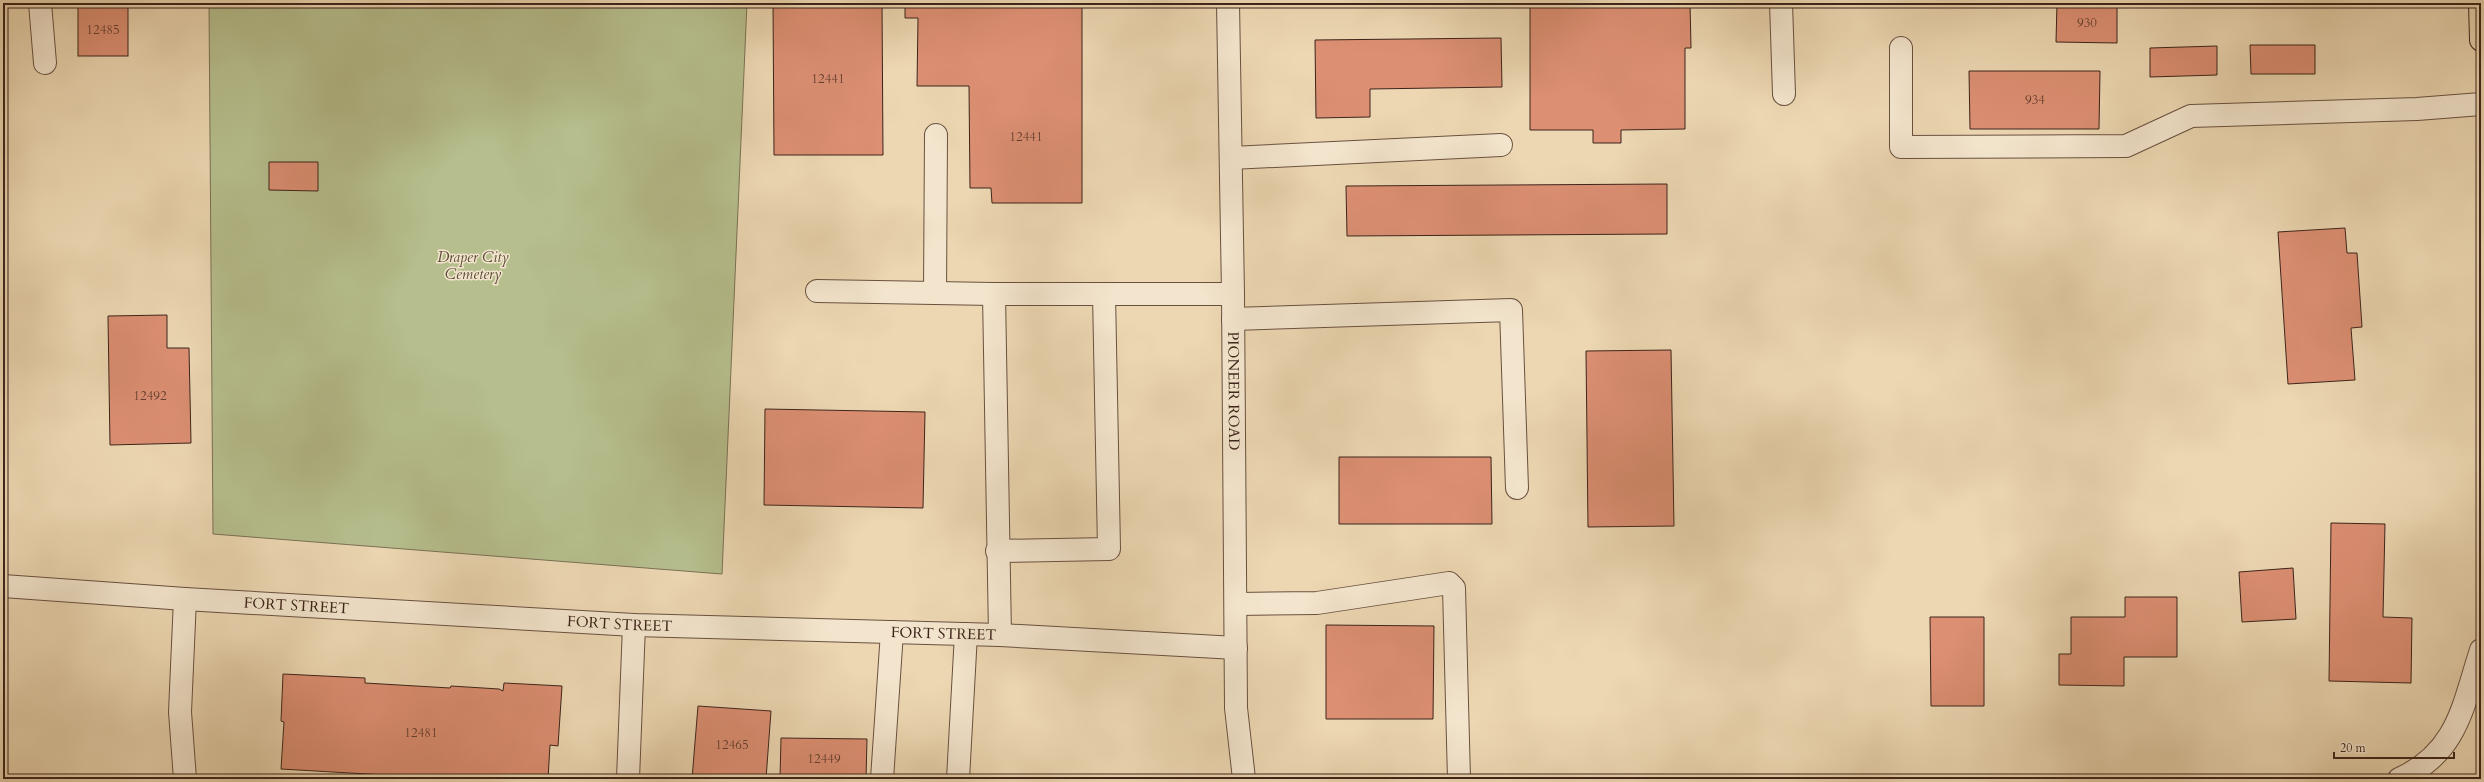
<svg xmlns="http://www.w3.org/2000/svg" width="2484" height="782" font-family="Cardo,serif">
<rect width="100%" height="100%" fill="#ecd7b2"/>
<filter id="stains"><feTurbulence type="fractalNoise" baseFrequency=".005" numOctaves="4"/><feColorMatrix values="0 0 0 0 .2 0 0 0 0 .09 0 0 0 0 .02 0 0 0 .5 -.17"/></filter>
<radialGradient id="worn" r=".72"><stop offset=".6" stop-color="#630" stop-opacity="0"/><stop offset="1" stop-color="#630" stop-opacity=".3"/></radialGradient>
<polygon fill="#b6be8d" stroke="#7a7154" points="209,3 747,3 722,574 213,534"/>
<g fill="#dc8f73" stroke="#3d241a">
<rect x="78" y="3" width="50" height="53"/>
<polygon points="773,3 882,3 883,155 774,155"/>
<polygon points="905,3 1082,3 1082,203 992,203 991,188 970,188 969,86 917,86 918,18 905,18"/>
<polygon points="1530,3 1690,3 1691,48 1685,48 1685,129 1621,130 1621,143 1593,143 1593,130 1530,130"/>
<polygon points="2057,3 2117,3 2117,43 2056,42"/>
<polygon points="1501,38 1502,87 1370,89 1370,117 1316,118 1315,40"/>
<polygon points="2250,45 2315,45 2315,74 2251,74"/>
<polygon points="2217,46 2217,75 2150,77 2150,48"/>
<polygon points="1969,71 2100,71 2099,129 1970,129"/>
<polygon points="269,162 318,162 318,191 269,190"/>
<polygon points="1667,184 1667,234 1347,236 1346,186"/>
<polygon points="2345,228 2347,253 2357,253 2362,327 2351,328 2355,380 2288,384 2278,232"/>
<polygon points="167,315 167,348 189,348 191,443 110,445 108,316"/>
<polygon points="1671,350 1674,526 1588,527 1586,351"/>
<polygon points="765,409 925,412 923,508 764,505"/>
<polygon points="1339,457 1491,457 1492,524 1339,524"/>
<polygon points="2331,523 2385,524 2383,617 2412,618 2411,683 2329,681"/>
<polygon points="2293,568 2296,619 2242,622 2239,572"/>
<polygon points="2125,597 2177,597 2177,657 2124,657 2124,686 2059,685 2059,654 2071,654 2071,617 2125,617"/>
<polygon points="1930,617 1984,617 1984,706 1931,706"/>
<polygon points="1326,625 1434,626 1433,719 1326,719"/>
<polygon points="283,674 365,678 365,683 450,688 451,686 499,689 503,691 504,683 562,686 558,746 550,745 548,779 419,779 419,777 281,769 284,722 281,721"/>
<polygon points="698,706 771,711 766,779 692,779"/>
<polygon points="781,738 867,739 866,779 780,779"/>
</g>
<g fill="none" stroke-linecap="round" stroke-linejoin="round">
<g stroke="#695140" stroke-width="24">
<g id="minor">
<polyline points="40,3 45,63"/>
<path id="s1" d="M1228,3l5,291 3,414 8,71"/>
<polyline points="1781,3 1784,94"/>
<polyline points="1901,48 1901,147 2126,146 2191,116 2417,109 2481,104"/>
<polyline points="1231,158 1501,145"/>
<polyline points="817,291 994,294"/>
<polyline points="935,293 936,135"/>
<polyline points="1233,319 1511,310 1517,488"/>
<polyline points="997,551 1109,549 1104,294"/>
<path id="s2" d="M3,586l182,13 449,26 366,10 236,13"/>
<polyline points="185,599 180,712 185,779"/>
<polyline points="1236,604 1317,603 1449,583 1454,588 1459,779"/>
<polyline points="1000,635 994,294 1233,294"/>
<polyline points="628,779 634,625"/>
<polyline points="882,779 892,632"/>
<polyline points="958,779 966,634"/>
<path d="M2399,779c59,-26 64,-74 82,-129"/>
</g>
</g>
<g stroke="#3d241a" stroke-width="24">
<polyline id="major" points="2480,3 2481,40"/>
</g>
<use href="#minor" stroke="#f3e5cd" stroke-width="22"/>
<use href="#major" stroke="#ecd7b2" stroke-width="22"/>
</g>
<g text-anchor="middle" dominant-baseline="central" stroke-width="3" stroke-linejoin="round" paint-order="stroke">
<g font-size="13" fill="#653f30">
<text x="2087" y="23">930</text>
<text x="103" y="30">12485</text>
<text x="828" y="79">12441</text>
<text x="2035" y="100">934</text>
<text x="1026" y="137">12441</text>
<text x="150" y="396">12492</text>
<text x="421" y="733">12481</text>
<text x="732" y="745">12465</text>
<text x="824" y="759">12449</text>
</g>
<g font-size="15" font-style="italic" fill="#5b4a37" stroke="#f3e5cd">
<text x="473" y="257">Draper City<tspan x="473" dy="17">Cemetery</tspan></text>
</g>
<g font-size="15" fill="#3d241a" stroke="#f3e5cd">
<text stroke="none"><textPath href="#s1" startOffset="388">PIONEER ROAD</textPath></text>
<text stroke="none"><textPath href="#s2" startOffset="294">FORT STREET</textPath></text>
<text stroke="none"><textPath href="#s2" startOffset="618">FORT STREET</textPath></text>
<text stroke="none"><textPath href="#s2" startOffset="942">FORT STREET</textPath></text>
</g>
</g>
<rect width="2484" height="782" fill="none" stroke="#ecd7b2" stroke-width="16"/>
<rect x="4" y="4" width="2476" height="774" fill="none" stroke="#3d241a" stroke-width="2"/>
<rect x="8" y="8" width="2468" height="766" fill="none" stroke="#3d241a"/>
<path d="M2334 752v6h120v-6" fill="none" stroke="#3d241a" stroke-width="2"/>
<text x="2340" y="752" font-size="12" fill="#3d241a" stroke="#f3e5cd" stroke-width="3" paint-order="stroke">20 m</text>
<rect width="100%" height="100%" filter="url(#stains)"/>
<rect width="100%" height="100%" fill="url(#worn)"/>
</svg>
